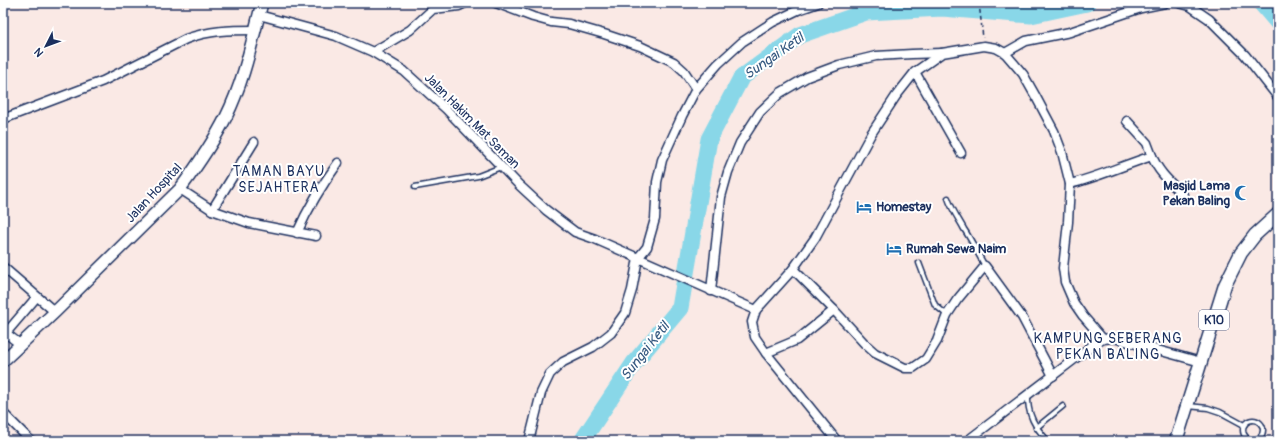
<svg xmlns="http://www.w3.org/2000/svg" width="1281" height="444" font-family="Pangolin,sans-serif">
<rect width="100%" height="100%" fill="#fae9e5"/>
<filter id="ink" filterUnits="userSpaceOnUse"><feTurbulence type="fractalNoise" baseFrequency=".025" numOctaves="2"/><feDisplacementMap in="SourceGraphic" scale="8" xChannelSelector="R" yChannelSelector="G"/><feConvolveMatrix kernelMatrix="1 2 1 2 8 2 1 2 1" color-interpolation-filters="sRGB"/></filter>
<g filter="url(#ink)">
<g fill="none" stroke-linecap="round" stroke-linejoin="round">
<g stroke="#89d7e8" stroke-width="17">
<polyline points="1261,3 1278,23"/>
<polyline points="582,441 634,363 680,308 709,139 741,78 800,35 866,12 942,8 1031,15 1087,3"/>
</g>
<g stroke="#1b2f5e" stroke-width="7">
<g id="lane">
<polyline points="415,187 478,176 501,167"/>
<path d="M948,198c4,12 10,20 16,31 8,12 14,25 21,37"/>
<polyline points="919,263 935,305 947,315"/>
<path d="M1028,394c-1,21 7,33 20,47"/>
<polyline points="1188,406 1208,408 1220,412 1244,425"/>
<circle cx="1253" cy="430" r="10"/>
<polyline points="1036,428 1063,406"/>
</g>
</g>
<g stroke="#1b2f5e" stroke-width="11">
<g id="street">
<polyline points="496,3 533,17 551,22 569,24 604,34 640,46 674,62 684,71 696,89"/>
<polyline points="1179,3 1190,6 1209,19 1245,55 1278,97"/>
<polyline points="259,15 336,36 373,52 404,71 446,109 519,185 546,210 575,232 595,239 756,310"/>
<polyline points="373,52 410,30 433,9 459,6 465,3"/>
<polyline points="1005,53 1026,41 1070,32 1141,8 1165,3"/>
<polyline points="915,72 961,153"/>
<path d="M3,119l100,-38 83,-42c24,-9 44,-9 69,-9"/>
<polyline points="1127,121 1147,143 1152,156"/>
<path d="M1070,184c28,-7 54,-19 82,-28 6,16 19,27 31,39"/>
<polyline points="180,189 212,210 249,223 316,236"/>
<polyline points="212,210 254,142"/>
<path d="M297,233c11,-25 25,-48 41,-70"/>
<polyline points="3,267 55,312"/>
<polyline points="793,269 834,310 865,344 875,353 905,368 913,368 926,359 937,341 947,315 957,300 985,266 1022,317 1053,376"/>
<polyline points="711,291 721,197 728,172 740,143 760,112 780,93 807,77 839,65 876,56 912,54 942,53"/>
<polyline points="3,331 21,345"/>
<polyline points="6,333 35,299"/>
<polyline points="766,353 797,340 834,310"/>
<polyline points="3,413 31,441"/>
<polyline points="529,441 541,393 550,374 563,362 593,347 611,333 625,313 632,290 638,258 647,247 655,219 657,182 662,160 682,116 696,89 718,64 742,42 773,22 798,10 818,3"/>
<polyline points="837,441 766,353 755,337 752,322 756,310 793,269 815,238 871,134 896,96 915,72 942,53 984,46 996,48 1005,53 1023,74 1036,97 1054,131 1062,152 1070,184 1068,222 1063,268 1065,282 1074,303 1083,316 1103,339"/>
<polyline points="967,441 1093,345 1103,339 1114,338 1201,362"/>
</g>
</g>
<g stroke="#1b2f5e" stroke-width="14">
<path id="secondary" d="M3,361l52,-49 125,-123c17,-23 33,-46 46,-72 18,-36 26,-76 36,-114"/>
</g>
<g stroke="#1b2f5e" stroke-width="15">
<polyline id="primary" points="1176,441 1225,285 1241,253 1255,235 1278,214"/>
</g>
<polyline stroke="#1b2f5e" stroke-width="1.5" stroke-dasharray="4 3" stroke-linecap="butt" points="979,3 983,38"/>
<use href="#lane" stroke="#fff" stroke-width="4"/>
<use href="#street" stroke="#fff" stroke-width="8"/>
<use href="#secondary" stroke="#fff" stroke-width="11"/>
<use href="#primary" stroke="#fff" stroke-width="12"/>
</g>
</g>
<defs>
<g id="mosque-bare" transform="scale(1.2)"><path d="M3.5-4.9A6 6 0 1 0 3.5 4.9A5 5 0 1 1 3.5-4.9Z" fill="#1f6fb2" stroke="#fff" stroke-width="2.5" paint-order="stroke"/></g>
<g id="hotel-bare" transform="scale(1.2)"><path d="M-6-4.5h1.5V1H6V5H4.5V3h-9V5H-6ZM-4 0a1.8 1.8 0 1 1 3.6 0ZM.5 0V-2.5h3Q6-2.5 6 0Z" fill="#1f6fb2" stroke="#fff" stroke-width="2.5" paint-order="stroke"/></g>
</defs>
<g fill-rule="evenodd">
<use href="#mosque-bare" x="1242" y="193"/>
<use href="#hotel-bare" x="864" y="207"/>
<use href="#hotel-bare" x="894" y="249"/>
</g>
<g text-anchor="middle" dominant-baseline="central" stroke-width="4" stroke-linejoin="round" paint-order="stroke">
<rect fill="#fff" stroke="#5f6d8e" stroke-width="1" x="1199" y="310" width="30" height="20" rx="3"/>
<g font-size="12" font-weight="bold" fill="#1b2f5e">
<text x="1214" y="320">K10</text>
</g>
<g font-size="13" fill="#1b2f5e" stroke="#fff">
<text transform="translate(472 121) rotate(45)">Jalan Hakim Mat Saman</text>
<text transform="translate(154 193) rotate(-47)">Jalan Hospital</text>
</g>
<g font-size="13" font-weight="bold" fill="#1b2f5e" stroke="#fff" text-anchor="start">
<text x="1230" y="186" text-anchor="end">Masjid Lama<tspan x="1230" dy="15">Pekan Baling</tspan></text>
<text x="876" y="207">Homestay</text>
<text x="906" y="249">Rumah Sewa Naim</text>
</g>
<g font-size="14" font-style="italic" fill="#365980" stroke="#fff">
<text transform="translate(774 56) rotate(-35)">Sungai Ketil</text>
<text transform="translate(645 351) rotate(-52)">Sungai Ketil</text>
</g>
<g font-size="14" letter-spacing="1" fill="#1b2f5e" stroke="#fff">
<text x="279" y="171">TAMAN BAYU<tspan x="279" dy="16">SEJAHTERA</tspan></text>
<text x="1108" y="338">KAMPUNG SEBERANG<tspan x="1108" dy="16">PEKAN BALING</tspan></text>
</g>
</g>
<rect width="1281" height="444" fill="none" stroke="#fff" stroke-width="16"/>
<rect x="8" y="8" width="1265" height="428" fill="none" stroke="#1b2f5e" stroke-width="1.5" filter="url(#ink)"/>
<g transform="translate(46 46) rotate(228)" stroke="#ffffff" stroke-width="3" paint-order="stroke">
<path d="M0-3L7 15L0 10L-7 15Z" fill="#1b2f5e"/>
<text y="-6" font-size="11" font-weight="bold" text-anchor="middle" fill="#1b2f5e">N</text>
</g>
</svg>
